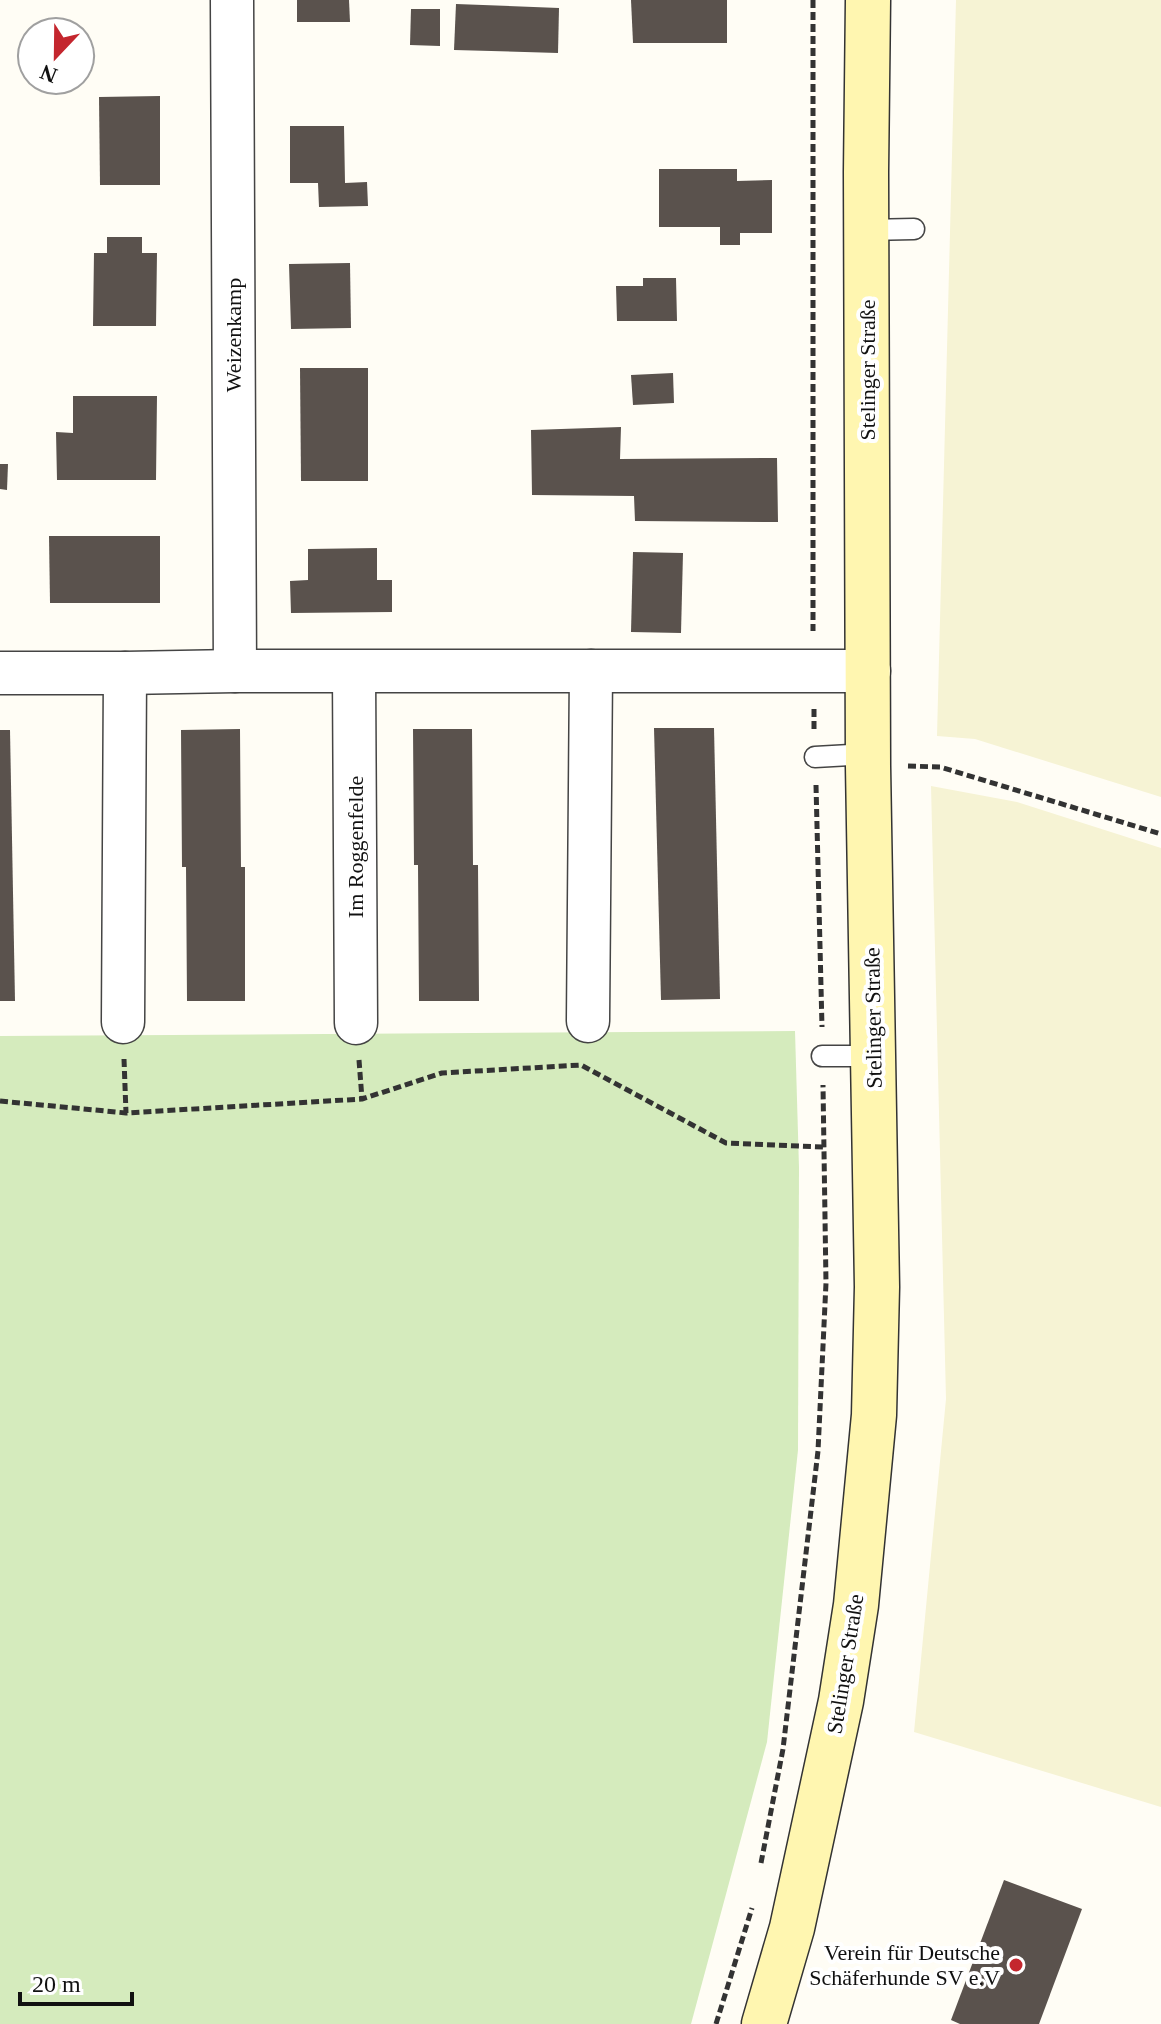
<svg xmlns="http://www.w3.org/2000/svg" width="1161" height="2024" font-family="'Times New Roman',serif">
<rect width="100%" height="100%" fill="#fffdf5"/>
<g fill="#f6f3d4">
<polygon points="956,0 1161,0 1161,797 975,739 937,736"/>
<polygon points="931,786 1017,802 1161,848 1161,1807 914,1732 946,1399"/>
</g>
<polygon fill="#d5ebbd" points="795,1031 799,1168 798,1450 767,1742 691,2024 0,2024 0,1036"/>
<g fill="#5a524d">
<polygon points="297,0 349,0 350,22 297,22"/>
<polygon points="631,0 727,0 727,43 633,43"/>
<polygon points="456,4 559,8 558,53 454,50"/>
<polygon points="411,9 440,9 440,46 410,45"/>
<polygon points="160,96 160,185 100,185 99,97"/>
<polygon points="290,126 344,126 345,183 367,182 368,206 319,207 318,183 290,183"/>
<polygon points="659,169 737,169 737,181 772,180 772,233 740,233 740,245 720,245 720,227 659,227"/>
<polygon points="107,237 142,237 142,253 157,253 156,326 93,326 94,253 107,253"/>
<polygon points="350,263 351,328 291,329 289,264"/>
<polygon points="643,278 676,278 677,321 617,321 616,286 643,286"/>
<polygon points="300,368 368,368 368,481 301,481"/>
<polygon points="673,373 674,403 633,405 631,375"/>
<polygon points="73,396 157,396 156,480 57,480 56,432 73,433"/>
<polygon points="621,427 620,459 777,458 778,522 635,521 634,496 532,495 531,430"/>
<polygon points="0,464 8,464 7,490 0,489"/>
<polygon points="49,536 160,536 160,603 50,603"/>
<polygon points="377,548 377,580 392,580 392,612 291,613 290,581 308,580 308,549"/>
<polygon points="633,552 683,553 681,633 631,632"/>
<polygon points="654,728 714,728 720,999 661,1000"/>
<polygon points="240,729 241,867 245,867 245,1001 187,1001 186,867 182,867 181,730"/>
<polygon points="413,729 472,729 473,865 478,865 479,1001 419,1001 418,865 414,865"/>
<polygon points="0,730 10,730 15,1001 0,1001"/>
<polygon points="1004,1880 1082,1909 1039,2024 960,2024 951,2020"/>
</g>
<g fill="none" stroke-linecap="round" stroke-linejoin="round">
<g stroke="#444" stroke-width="23">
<g id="service">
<polyline points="866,230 914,229"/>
<polyline points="815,757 868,754"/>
<polyline points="822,1056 874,1056"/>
</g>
</g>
<g stroke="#444" stroke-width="45">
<g id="minor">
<polyline points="232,0 235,671"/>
<polyline points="354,672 356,1023"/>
<polyline points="0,673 125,673 235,671 869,671"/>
<polyline points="588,1021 591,671"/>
<polyline points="123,1022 125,673"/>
</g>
</g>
<g stroke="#333" stroke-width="47">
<polyline id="secondary" points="764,2024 792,1928 841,1701 856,1605 874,1415 877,1287 868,766 866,172 868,0"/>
</g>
<g stroke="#333" stroke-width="5" stroke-dasharray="8 4" stroke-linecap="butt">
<polyline points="813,0 813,631"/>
<polyline points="814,709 814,731"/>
<polyline points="908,766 940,767 1161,834"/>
<polyline points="816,785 822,1027"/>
<polyline points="124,1059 126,1113"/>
<polyline points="359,1060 362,1099"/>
<polyline points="0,1101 126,1113 362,1099 442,1073 581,1065 726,1143 824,1147"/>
<polyline points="761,1863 783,1749 818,1451 826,1283 823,1085"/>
<polyline points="716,2024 752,1908"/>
</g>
<use href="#service" stroke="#fff" stroke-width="20"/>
<use href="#minor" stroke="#fff" stroke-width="42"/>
<use href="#secondary" stroke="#fff6b0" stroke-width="44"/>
</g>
<circle fill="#c4262e" stroke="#fff" stroke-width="3" cx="1016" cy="1965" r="8"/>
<g text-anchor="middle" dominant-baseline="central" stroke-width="8" stroke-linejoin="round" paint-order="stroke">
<g font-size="22" fill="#111" stroke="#fff">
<text transform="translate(233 335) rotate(-90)">Weizenkamp</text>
<text transform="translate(867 370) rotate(-90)">Stelinger Straße</text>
<text transform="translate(355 847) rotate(-90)">Im Roggenfelde</text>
<text transform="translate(873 1018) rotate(-91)">Stelinger Straße</text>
<text transform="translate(845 1664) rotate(-81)">Stelinger Straße</text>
</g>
<g font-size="22" fill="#111" stroke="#fff" text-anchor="end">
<text x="1000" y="1952">Verein für Deutsche<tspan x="1000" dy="25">Schäferhunde SV e.V</tspan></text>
</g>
</g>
<g transform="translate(56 56) rotate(202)"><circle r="38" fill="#ffffff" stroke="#a0a0a0" stroke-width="2"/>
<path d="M0-6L14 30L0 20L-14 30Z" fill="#c4262e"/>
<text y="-12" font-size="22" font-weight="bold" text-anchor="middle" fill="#111111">N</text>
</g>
<path d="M20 1992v12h112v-12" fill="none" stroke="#111111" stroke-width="4"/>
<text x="32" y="1992" font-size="24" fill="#111111" stroke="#ffffff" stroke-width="6" paint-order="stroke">20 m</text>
</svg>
